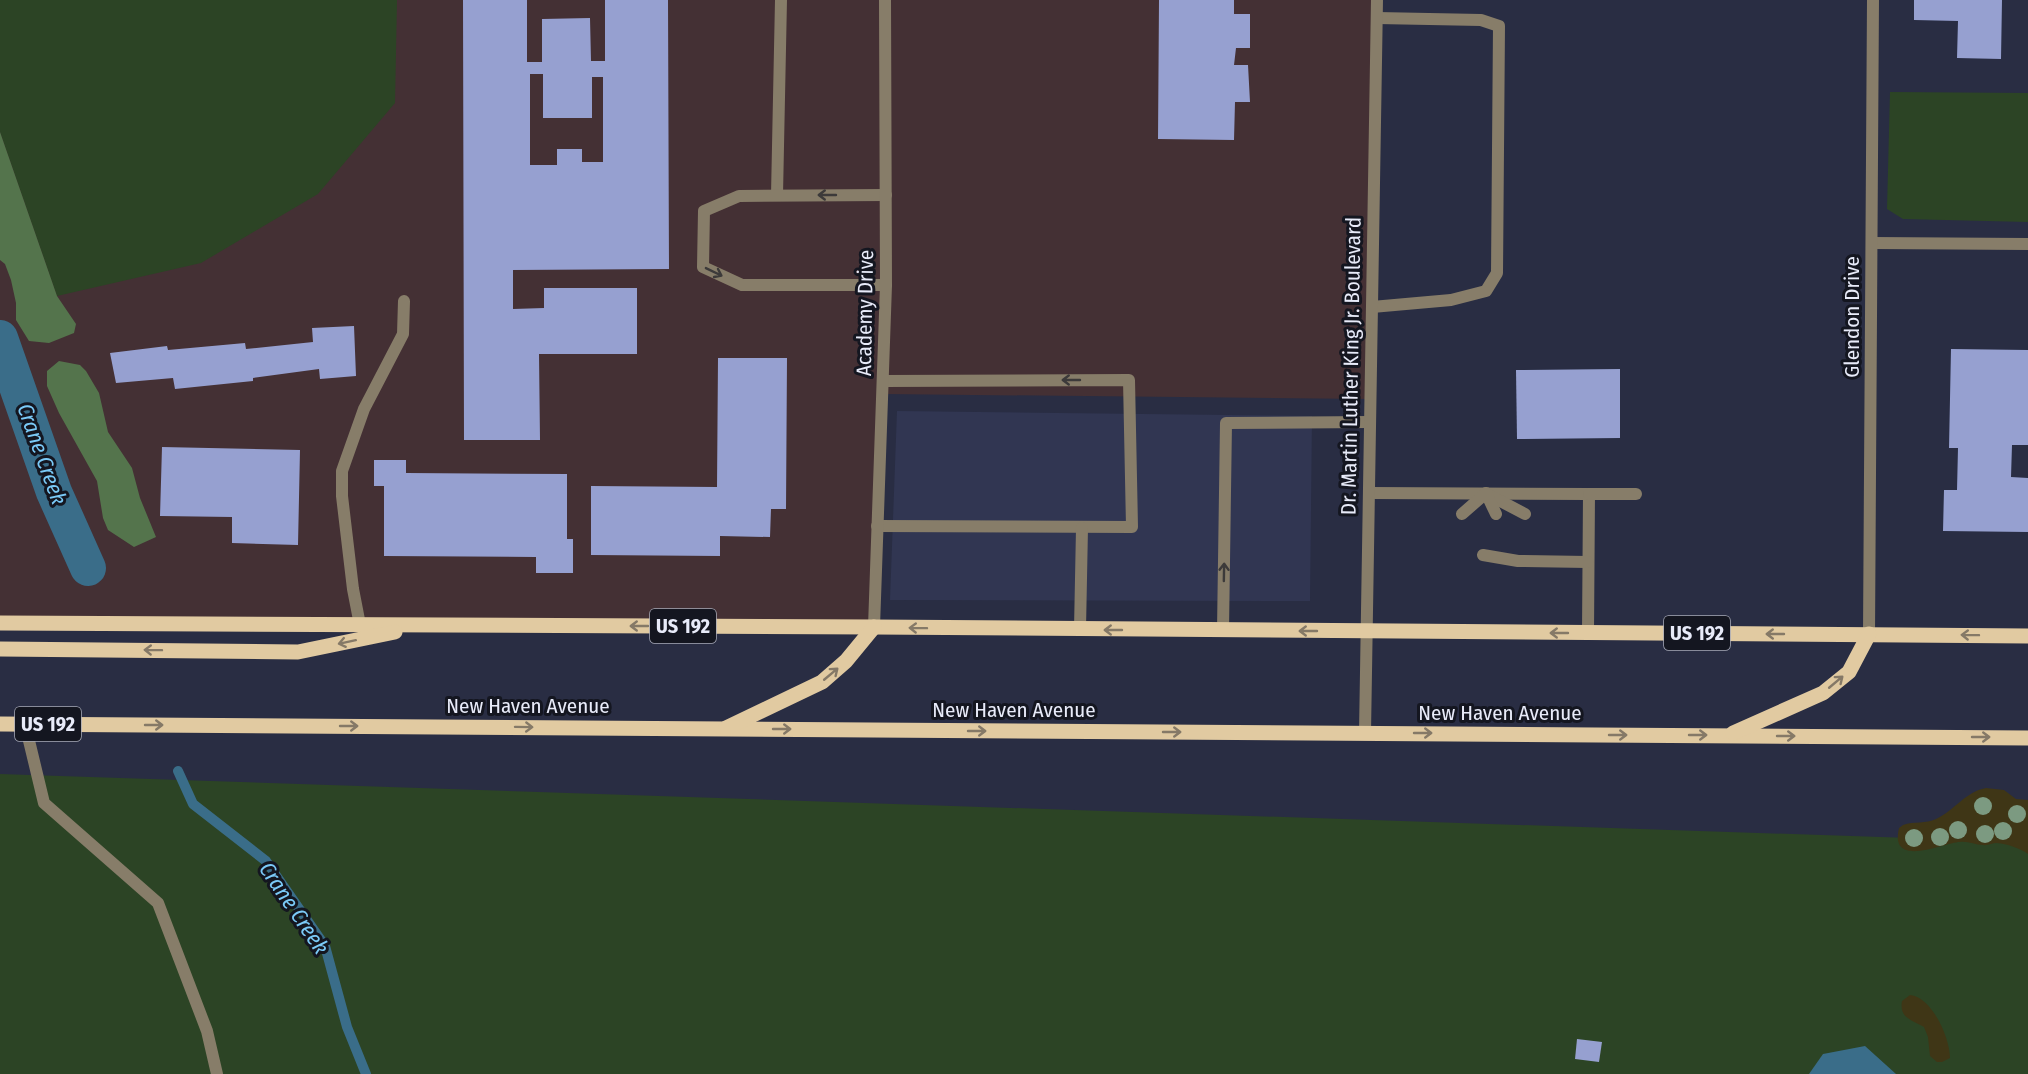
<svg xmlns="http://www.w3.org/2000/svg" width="2028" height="1074" font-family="'Fira Sans Condensed',sans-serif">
<rect width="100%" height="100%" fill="#292d43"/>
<polygon fill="#313652" points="897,411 1312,416 1310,601 890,600"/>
<polygon fill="#443034" points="0,0 1377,0 1370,399 883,394 874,627 0,623"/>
<g fill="#2c4425">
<polygon points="0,0 397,0 395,103 318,194 201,263 57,296 0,132"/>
<polygon points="1890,92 2028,93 2028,222 1903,219 1887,209"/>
<polygon points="0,774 2028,842 2028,1074 0,1074"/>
</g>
<g fill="#54744c">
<polygon points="0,132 57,296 76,324 74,333 49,343 29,341 16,320 16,303 11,280 5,264 0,260"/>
<polygon points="59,361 80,365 86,371 99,393 108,432 132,468 140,498 156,537 134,547 108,530 103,518 97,481 59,413 47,386 47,371"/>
</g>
<g fill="#3f3616">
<path d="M1986,788l18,2 12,9 12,1v54c-8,-6 -21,-10 -31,-11 -5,0 -9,3 -14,2 -8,0 -15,-4 -23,-3 -15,0 -71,28 -61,-14l4,-3c11,-4 23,-1 33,-6 19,-9 29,-27 50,-31z"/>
<path d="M1910,995c22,2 40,43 40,63l-8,4h-5l-7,-6 -2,-19 -4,-10c-12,-7 -25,-9 -22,-26z"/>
</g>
<polygon fill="#3a6d89" points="1865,1046 1896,1074 1809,1074 1823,1054"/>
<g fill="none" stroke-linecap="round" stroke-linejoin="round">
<polyline stroke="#3a6d89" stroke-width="10" points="178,771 193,804 266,861 325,946 347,1027 366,1074"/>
<polyline stroke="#3a6d89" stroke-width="36" points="0,338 54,492 88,568"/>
</g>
<g fill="#96a0d0" fill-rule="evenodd">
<path d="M463,0h64v62h15v-43l48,-1 1,43h14v-61h63l1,269 -156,1v39l31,-1v-20h93v66h-98l1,86h-76zM530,74h13v44h49v-41h11v85h-21v-13h-25v16h-27z"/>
<polygon points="1159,0 1234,0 1234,14 1250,14 1250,48 1236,48 1234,65 1248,65 1250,102 1235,102 1234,140 1158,139"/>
<polygon points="1914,0 2002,0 2001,59 1957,58 1958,21 1914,20"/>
<polygon points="354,326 356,376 320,379 319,369 253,378 253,381 175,389 173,378 116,383 110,353 167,346 168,350 245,343 246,349 313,342 312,328"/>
<polygon points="1951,349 2028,350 2028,445 2012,445 2011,477 2028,478 2028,532 1943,531 1944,490 1957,490 1958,448 1949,448"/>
<polygon points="718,358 787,358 786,509 771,509 770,537 720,536 720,556 591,555 591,486 717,487"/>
<polygon points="1620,369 1620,438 1517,439 1516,370"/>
<polygon points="162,447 300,450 298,545 232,543 232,517 160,516"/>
<polygon points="374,460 406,460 406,473 567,474 567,539 573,539 573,573 536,573 536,557 384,556 384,486 374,486"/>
<polygon points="1577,1039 1602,1042 1599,1062 1575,1059"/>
</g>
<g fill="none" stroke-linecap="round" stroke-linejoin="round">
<g stroke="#877d69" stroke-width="12">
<polyline points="777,195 781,0"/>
<polyline points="886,195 739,196 704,211 703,267 742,285 886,285"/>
<polyline points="1872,243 2028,244"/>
<polyline points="1372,307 1451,300 1486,291 1497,273 1499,26 1481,20 1377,18"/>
<polyline points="1369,493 1589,494 1588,633"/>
<polyline points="1589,494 1636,494"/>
<polyline points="1489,495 1525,514"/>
<polyline points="1462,514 1486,493 1496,514"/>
<polyline points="877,526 1132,527 1129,380 883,381"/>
<polyline points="1483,555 1518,561 1588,562"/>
<polyline points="360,625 353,589 342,496 342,471 364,409 403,334 404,301"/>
<polyline points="1080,629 1082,528"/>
<polyline points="1223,631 1226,423 1370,422"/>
<polyline points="25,724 44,803 158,903 207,1031 217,1074"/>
</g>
<g stroke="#877d69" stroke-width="12">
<polyline points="874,627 886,285 885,0"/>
<polyline points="1869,634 1873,0"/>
</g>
<polyline stroke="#877d69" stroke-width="12" points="1365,733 1377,0"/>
<g stroke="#e1caa1" stroke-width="15">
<polyline points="0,623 874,627 2028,636"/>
<polyline points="0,649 298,652 395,632"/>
<polyline points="0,724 2028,738"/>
<polyline points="726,728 822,682 846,661 874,627"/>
<polyline points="1733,733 1823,693 1849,672 1869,634"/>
</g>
</g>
<g fill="#7c9a81">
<circle cx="1983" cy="806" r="9"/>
<circle cx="2017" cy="814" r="9"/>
<circle cx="1958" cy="830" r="9"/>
<circle cx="2003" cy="831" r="9"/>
<circle cx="1985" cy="834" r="9"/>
<circle cx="1940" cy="837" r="9"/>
<circle cx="1914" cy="838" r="9"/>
</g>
<defs><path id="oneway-shaft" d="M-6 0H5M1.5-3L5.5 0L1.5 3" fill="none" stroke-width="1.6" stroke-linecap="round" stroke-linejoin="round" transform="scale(1.5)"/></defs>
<g stroke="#3c3a3a">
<use href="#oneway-shaft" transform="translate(827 195) rotate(180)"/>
<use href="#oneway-shaft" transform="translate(714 272) rotate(26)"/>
<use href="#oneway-shaft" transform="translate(1071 380) rotate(180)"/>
<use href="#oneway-shaft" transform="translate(1224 572) rotate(-89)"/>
</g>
<g stroke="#857967">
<use href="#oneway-shaft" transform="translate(639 626) rotate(-180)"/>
<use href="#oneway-shaft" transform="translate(918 628) rotate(-179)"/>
<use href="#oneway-shaft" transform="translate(1113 630) rotate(-180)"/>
<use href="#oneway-shaft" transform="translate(1308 631) rotate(-180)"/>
<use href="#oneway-shaft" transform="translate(1559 633) rotate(-180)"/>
<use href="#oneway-shaft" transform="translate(1775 634) rotate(-180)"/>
<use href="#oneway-shaft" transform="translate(1970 635) rotate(-179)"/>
<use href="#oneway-shaft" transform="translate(347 642) rotate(168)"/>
<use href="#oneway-shaft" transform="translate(153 650) rotate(-179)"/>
<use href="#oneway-shaft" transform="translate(831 674) rotate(-40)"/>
<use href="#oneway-shaft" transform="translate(1836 682) rotate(-40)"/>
<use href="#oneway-shaft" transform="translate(154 725)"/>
<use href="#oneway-shaft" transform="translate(349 726)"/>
<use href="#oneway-shaft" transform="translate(524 727) rotate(1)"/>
<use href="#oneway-shaft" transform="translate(782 729)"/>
<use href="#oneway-shaft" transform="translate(977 731)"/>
<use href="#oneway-shaft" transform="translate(1172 732)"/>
<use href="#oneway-shaft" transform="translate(1423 733)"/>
<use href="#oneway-shaft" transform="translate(1618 735)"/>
<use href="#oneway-shaft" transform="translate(1698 735)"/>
<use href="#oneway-shaft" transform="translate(1786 736)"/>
<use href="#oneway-shaft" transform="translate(1981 737)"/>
</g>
<g text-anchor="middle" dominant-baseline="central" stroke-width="6" stroke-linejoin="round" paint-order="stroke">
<g fill="#141620" stroke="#a8abb8" stroke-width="1.5">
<rect x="650" y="609" width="66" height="34" rx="4.5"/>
<rect x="1664" y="616" width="66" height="34" rx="4.5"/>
<rect x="15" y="707" width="66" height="34" rx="4.5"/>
</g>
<g font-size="20" font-weight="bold" fill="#e8ebf9">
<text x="683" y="626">US 192</text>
<text x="1697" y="633">US 192</text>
<text x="48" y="724">US 192</text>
</g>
<g font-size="21" fill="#e8ebf9" stroke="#141620">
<text transform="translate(865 313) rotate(-89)">Academy Drive</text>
<text transform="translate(1852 317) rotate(-90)">Glendon Drive</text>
<text transform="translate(1351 366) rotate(-89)">Dr. Martin Luther King Jr. Boulevard</text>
<text x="528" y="706">New Haven Avenue</text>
<text x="1014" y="710">New Haven Avenue</text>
<text x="1500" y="713">New Haven Avenue</text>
</g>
<g font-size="22" font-style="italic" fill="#7bcaf7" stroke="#141620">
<text transform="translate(42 454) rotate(70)">Crane Creek</text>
<text transform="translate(294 908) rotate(56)">Crane Creek</text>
</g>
</g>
</svg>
